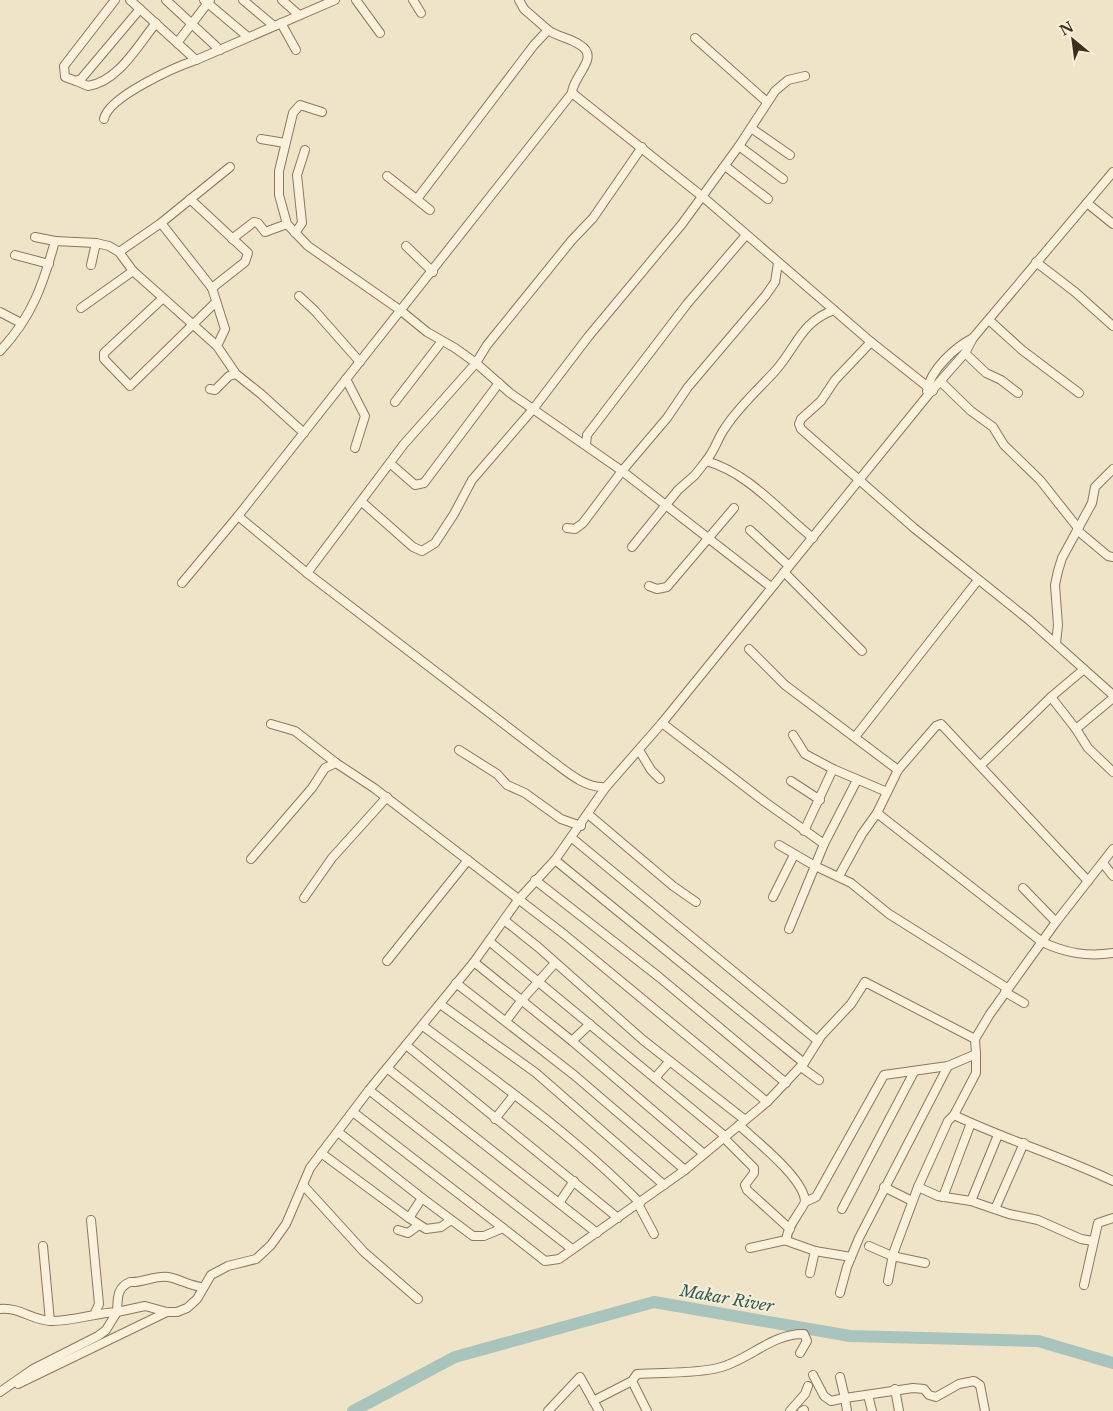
<svg xmlns="http://www.w3.org/2000/svg" width="1113" height="1411" font-family="'Libre Baskerville',serif">
<rect width="100%" height="100%" fill="#f0e4c8"/>
<g fill="none" stroke-linecap="round" stroke-linejoin="round">
<polyline stroke="#a9c4bc" stroke-width="12" points="353,1411 455,1357 654,1302 850,1336 1038,1341 1113,1363"/>
<g stroke="#8d765c" stroke-width="10">
<g id="minor">
<polyline points="115,0 64,66 65,77 76,81 81,79 140,9"/>
<polyline points="130,0 196,60 335,0"/>
<polyline points="166,0 220,50"/>
<polyline points="204,0 248,37"/>
<polyline points="243,0 274,26"/>
<polyline points="282,0 299,15"/>
<polyline points="356,0 380,33"/>
<polyline points="413,0 421,13"/>
<polyline points="519,0 524,9 548,30"/>
<polyline points="281,23 296,50"/>
<polyline points="695,38 767,102"/>
<polyline points="177,43 210,0"/>
<path d="M76,81l12,5c30,-4 50,-41 68,-63"/>
<polyline points="322,112 300,105 293,113 279,171 279,195 287,224 308,246 400,310 427,332 455,348 476,363 510,393 622,471 771,587"/>
<path d="M104,119c4,-22 71,-52 92,-59"/>
<polyline points="751,128 790,155"/>
<polyline points="261,139 285,143"/>
<polyline points="739,146 783,179"/>
<polyline points="725,166 768,199"/>
<polyline points="387,176 430,210"/>
<polyline points="190,199 248,253 245,262 212,288"/>
<path d="M417,199l117,-154 14,-15c10,7 22,8 32,15 21,12 -8,32 -8,48"/>
<polyline points="1087,203 1113,224"/>
<polyline points="161,223 230,167"/>
<polyline points="295,233 302,223 297,175 305,150"/>
<polyline points="35,237 55,241"/>
<polyline points="232,239 254,222 258,223 265,232 287,224"/>
<polyline points="406,246 433,272"/>
<polyline points="119,252 161,223 212,288 225,329 217,346 236,374 261,394 304,433"/>
<polyline points="15,255 49,264"/>
<polyline points="1036,262 1075,292 1113,326"/>
<polyline points="91,265 96,243"/>
<polyline points="299,296 315,311 360,362"/>
<polyline points="163,298 104,353 104,359 130,386 216,302"/>
<polyline points="81,308 133,271"/>
<polyline points="0,312 21,323"/>
<polyline points="989,320 1022,350 1079,393"/>
<polyline points="871,342 835,380 821,401 801,419 799,424 801,429 914,528 1029,620 1113,695"/>
<path d="M0,351c32,-34 43,-66 55,-110l41,2 13,3 10,6 14,19 84,75"/>
<polyline points="965,353 986,373 1001,380 1018,393"/>
<polyline points="346,379 365,416 355,448"/>
<polyline points="941,382 971,411 993,427 1004,445 1040,480 1078,528"/>
<polyline points="210,389 215,390 229,376 236,374"/>
<path d="M927,391c3,-21 28,-44 46,-53l140,-166"/>
<polyline points="395,402 442,341"/>
<polyline points="586,445 587,435 687,304 746,235"/>
<path d="M706,461c10,-12 11,-22 19,-33 14,-22 34,-39 51,-58 21,-24 25,-48 58,-60"/>
<polyline points="391,464 415,485 424,483 499,383"/>
<polyline points="362,502 413,547 422,551 435,543 454,514 472,480 534,408 588,337 682,224 739,146 775,91 788,80 805,76"/>
<polyline points="238,516 572,93 703,197 871,342 933,391"/>
<polyline points="567,528 575,529 583,523 622,471 667,418 688,387 766,295 775,282 778,263"/>
<polyline points="750,530 789,566"/>
<polyline points="1077,530 1108,556 1113,557"/>
<path d="M632,547l46,-57 17,-15 11,-14c43,12 73,50 107,77"/>
<polyline points="784,572 862,651"/>
<polyline points="307,573 404,444 476,363 487,345 572,240 593,218 642,147"/>
<path d="M182,583l56,-67 69,57 240,184c17,12 37,32 59,30"/>
<polyline points="649,586 657,589 667,587 734,508"/>
<polyline points="1056,643 1058,625 1055,585 1058,571 1062,558 1092,503 1095,487 1113,469"/>
<polyline points="749,649 785,685 898,770"/>
<polyline points="1051,697 1076,729 1113,698"/>
<polyline points="662,723 765,802 824,844"/>
<polyline points="271,724 295,731 336,763 374,788 565,935 767,1102"/>
<polyline points="1076,729 1088,748 1113,772"/>
<polyline points="793,735 805,754 833,769 887,792"/>
<polyline points="855,737 978,580"/>
<polyline points="459,750 497,774 507,785 525,793 561,819 581,826"/>
<polyline points="639,750 651,770 660,779"/>
<polyline points="981,765 1051,697 1083,670"/>
<polyline points="857,780 824,844 815,866 851,883 889,914 1007,988"/>
<polyline points="791,781 820,800"/>
<path d="M877,813l165,129c24,11 45,15 71,11"/>
<polyline points="588,814 673,886 696,902"/>
<polyline points="804,831 833,769"/>
<polyline points="572,838 818,1041"/>
<polyline points="779,845 815,866 789,929"/>
<polyline points="251,859 312,788 325,768 336,763"/>
<polyline points="555,860 804,1063"/>
<polyline points="1103,863 1113,876"/>
<polyline points="839,876 862,834 877,813 898,770 936,726 941,724 1088,881"/>
<polyline points="535,880 659,977 786,1083"/>
<polyline points="1023,888 1056,922"/>
<polyline points="773,897 794,855"/>
<polyline points="304,898 332,858 387,797"/>
<polyline points="504,920 538,947 643,1040 745,1120"/>
<polyline points="489,941 726,1137"/>
<polyline points="387,961 468,860"/>
<polyline points="474,962 572,1041 704,1154"/>
<polyline points="456,983 574,1075 685,1170"/>
<polyline points="1005,992 1024,1003"/>
<polyline points="440,1004 536,1073 664,1185"/>
<polyline points="506,1021 521,1001 555,963"/>
<path d="M423,1026c75,56 151,110 217,177"/>
<polyline points="572,1041 590,1024"/>
<polyline points="406,1045 618,1218"/>
<polyline points="976,1054 975,1039 990,1014 1056,922 1113,849"/>
<polyline points="801,1067 819,1080"/>
<polyline points="387,1068 597,1233"/>
<polyline points="655,1078 669,1062"/>
<polyline points="369,1090 572,1249"/>
<polyline points="353,1112 503,1228"/>
<polyline points="954,1115 948,1121 918,1187 938,1196 971,1201 998,1135"/>
<polyline points="495,1119 514,1095"/>
<path d="M739,1125c17,16 66,54 66,77 -5,11 -20,27 -18,39l28,10 36,6"/>
<polyline points="338,1132 422,1198"/>
<polyline points="724,1138 754,1168 754,1173 745,1185 747,1190 790,1229"/>
<polyline points="321,1153 409,1218 422,1198 473,1236 484,1236 503,1228 545,1261 559,1259 685,1170 767,1102 804,1063 821,1036 851,1004 865,982 975,1039"/>
<polyline points="303,1185 364,1252 418,1299"/>
<polyline points="884,1187 912,1201"/>
<polyline points="943,1197 971,1123"/>
<polyline points="971,1201 1009,1214 1038,1220 1081,1239 1093,1241"/>
<path d="M805,1202l11,-5 68,-122 64,-9 28,-12v19l-22,42c52,25 107,41 159,66"/>
<polyline points="559,1203 574,1181"/>
<polyline points="638,1204 654,1234"/>
<polyline points="842,1209 914,1072"/>
<polyline points="995,1209 1024,1143"/>
<polyline points="409,1218 426,1229 441,1227 451,1220"/>
<polyline points="91,1220 99,1304 94,1315"/>
<polyline points="398,1230 408,1233 419,1225"/>
<polyline points="43,1246 50,1321"/>
<polyline points="869,1246 892,1256 925,1263"/>
<polyline points="750,1248 786,1240"/>
<polyline points="810,1273 815,1251"/>
<polyline points="888,1281 893,1254 918,1187"/>
<polyline points="1084,1285 1098,1223 1113,1218"/>
<polyline points="840,1293 847,1267 859,1238 948,1066"/>
<path d="M0,1309c20,-2 33,12 52,12 22,0 43,-8 65,-9 1,-13 -1,-24 13,-30 13,1 25,-7 38,-5 12,2 22,9 34,10"/>
<polyline points="813,1375 824,1396 831,1401 845,1398 840,1377"/>
<polyline points="18,1384 167,1312"/>
<polyline points="895,1389 899,1411"/>
<polyline points="0,1392 33,1369 98,1336 106,1330 117,1312 145,1306 167,1312 177,1312 187,1308 197,1299 211,1275 228,1266 256,1259 271,1245 286,1224 310,1168 369,1090 474,962 518,900 555,860 606,787 662,723 928,395 965,353 973,338"/>
<polyline points="868,1395 872,1411"/>
<polyline points="593,1401 632,1381"/>
<polyline points="548,1411 580,1377 599,1411"/>
<path d="M647,1411l-15,-30 5,-7c26,-2 56,0 81,-6 30,-7 54,-35 86,-34l3,7 -7,12"/>
<polyline points="790,1411 805,1394 808,1386"/>
<polyline points="802,1411 804,1410"/>
<polyline points="847,1411 845,1398 913,1388 924,1389 929,1395 936,1397 959,1384 974,1381 980,1385 985,1411"/>
</g>
</g>
<use href="#minor" stroke="#faf1dc" stroke-width="8"/>
</g>
<g text-anchor="middle" dominant-baseline="central" stroke-width="4" stroke-linejoin="round" paint-order="stroke">
<g font-size="16" font-style="italic" fill="#2f5d5a" stroke="#f7eed8">
<text transform="translate(727 1298) rotate(10)">Makar River</text>
</g>
</g>
<g transform="translate(1073 40) rotate(331)" stroke="#f7eed8" stroke-width="4" paint-order="stroke">
<path d="M0-4L9 19L0 12L-9 19Z" fill="#3d2e20"/>
<text y="-8" font-size="14" font-weight="bold" text-anchor="middle" fill="#3d2e20">N</text>
</g>
</svg>
